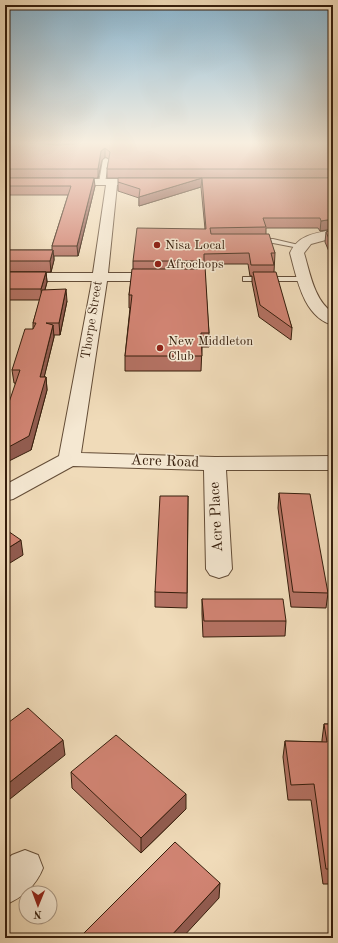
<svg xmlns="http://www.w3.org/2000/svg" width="338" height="943" font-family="'Old Standard TT',serif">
<rect width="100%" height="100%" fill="#f0dbb9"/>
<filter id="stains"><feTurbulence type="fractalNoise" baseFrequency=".005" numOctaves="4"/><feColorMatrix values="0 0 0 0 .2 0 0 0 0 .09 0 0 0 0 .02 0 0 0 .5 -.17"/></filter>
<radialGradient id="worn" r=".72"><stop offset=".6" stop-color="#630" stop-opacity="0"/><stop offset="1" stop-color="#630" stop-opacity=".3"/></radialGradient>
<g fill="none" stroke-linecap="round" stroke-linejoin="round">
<g stroke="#644d37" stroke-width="2">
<g id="lane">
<polygon points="106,158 109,160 105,182 102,184 99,182 103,160"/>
<polygon points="252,239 273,239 303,246 299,248 273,243 252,243"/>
<polygon points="243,277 305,277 309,279 305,281 243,281"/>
</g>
</g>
<g stroke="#644d37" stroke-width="2">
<g id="street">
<polygon points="5,179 148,179 154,182 148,185 117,185 108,273 160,273 165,274 167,277 165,280 160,281 107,281 81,453 215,457 333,456 333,470 226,470 232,569 228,575 219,578 210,575 206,569 204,470 73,466 13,499 5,501 5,485 59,456 92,281 5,281 5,273 93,273 106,185 5,185"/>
<path d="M333,230v8l-22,6 -7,9c6,20 10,47 29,60v12c-30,-8 -36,-47 -43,-72 8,-18 25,-20 43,-23z"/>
<path d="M25,850l13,5 5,13c-7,18 -20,29 -38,37v-44l7,-6z"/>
</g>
</g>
<use href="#lane" fill="#f5e8d2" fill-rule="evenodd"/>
<use href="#street" fill="#f5e8d2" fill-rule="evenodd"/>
</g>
<g fill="#b47263" stroke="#361e0c">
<polygon points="5,143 59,145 333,143 333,178 107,178 107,169 109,159 105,157 102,160 98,178 5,178"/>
<polygon points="39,143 79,143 60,144"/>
<polygon points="5,178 95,186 78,256 54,256 54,260 51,272 5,272 5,250 52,250 52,246 68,195 5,195"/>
<polygon points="333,178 333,229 320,231 318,228 266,228 266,234 275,253 274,272 292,328 291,340 259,317 252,282 252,276 250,276 248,264 204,264 209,333 209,347 202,347 201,371 125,371 125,356 130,308 129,308 129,295 133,269 133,261 205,229 201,187 139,206 139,198 118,191 118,182"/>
<polygon points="333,230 333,261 325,242 326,232"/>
<polygon points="5,272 46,272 47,282 45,290 67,301 60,335 54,335 54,337 44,377 46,377 47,390 31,450 15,383 14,383 12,370 33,329 33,323 40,300 5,300"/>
<polygon points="279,493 328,593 326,608 291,607 278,508"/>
<polygon points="188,496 187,608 155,607 155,592"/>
<polygon points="202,599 286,621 285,636 203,637 202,614"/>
<polygon points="324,724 333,724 333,884 323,884 311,800 288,800 283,757 285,741 322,742 322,740"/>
<polygon points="71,772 186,809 141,853 72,788"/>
</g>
<g fill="#925c50" stroke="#361e0c">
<polygon points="60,143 79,143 60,144"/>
<polygon points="105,148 105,157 102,160 98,178 98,169 101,151"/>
<polygon points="94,178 95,186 78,256 77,246"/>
<polygon points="202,178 201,187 139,206 139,197"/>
<polygon points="333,219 333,229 320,231 321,221"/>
<polygon points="53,250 54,260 51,272 50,261"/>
<polygon points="46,272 47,282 42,300 41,289"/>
<polygon points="66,289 67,301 60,335 59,323"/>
<polygon points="53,325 54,337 41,390 40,377"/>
<polygon points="46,377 47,390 31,450 5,463 5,449"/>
<polygon points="21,540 23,555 5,566 5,550"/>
<polygon points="63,740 65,755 5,803 5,786"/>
<polygon points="186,794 186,809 141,853 141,838"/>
<polygon points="220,883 219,898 182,938 169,938"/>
</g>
<g fill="#d18473" stroke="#361e0c">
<polygon points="5,143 26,143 59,145 93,143 333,143 333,169 107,169 110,152 105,148 101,151 98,169 5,169"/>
<polygon points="5,178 94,178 77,246 52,246 71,186 5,186"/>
<polygon points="118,178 333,178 333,219 321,221 320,218 263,218 266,227 210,228 211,234 269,234 275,253 271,253 274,265 251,265 249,253 204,254 204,264 197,261 133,261 137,228 206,229 202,178 139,197 140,189 118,182"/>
<polygon points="333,230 333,248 326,232"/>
<polygon points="5,250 53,250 50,261 5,261"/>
<polygon points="205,266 209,333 201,333 202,356 125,356 132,295 129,295 132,269 197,269"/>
<polygon points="5,272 46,272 41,289 5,289"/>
<polygon points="253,272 276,272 292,328 260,305"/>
<polygon points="66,289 59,323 46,323 53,325 40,377 46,377 29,436 5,449 5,414 20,370 12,370 25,329 33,329 36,323 33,323 42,290"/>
<polygon points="279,493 310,494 328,593 293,592"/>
<polygon points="160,496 188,496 187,593 155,592"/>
<polygon points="5,529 21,540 5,550"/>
<polygon points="202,599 283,599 286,621 204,621"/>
<polygon points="28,708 63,740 5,786 5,725"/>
<polygon points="324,724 333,724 333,869 326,869 314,784 291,785 285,741 327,742"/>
<polygon points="116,735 186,794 141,838 71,772"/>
<polygon points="175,842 220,883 169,938 69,938 74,933 79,938"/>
</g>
<linearGradient id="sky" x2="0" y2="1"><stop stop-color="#89b7d3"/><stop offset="0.52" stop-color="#f8efe0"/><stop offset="1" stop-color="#f8efe0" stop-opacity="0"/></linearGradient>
<rect width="338" height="275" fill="url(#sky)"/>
<g fill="#8f2418" stroke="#f5e8d2" stroke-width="1.5">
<circle cx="157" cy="245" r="4"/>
<circle cx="158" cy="264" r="4"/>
<circle cx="160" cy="348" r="4"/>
</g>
<g text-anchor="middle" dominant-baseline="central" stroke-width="3" stroke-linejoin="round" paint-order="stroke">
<g font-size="13" fill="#361e0c" stroke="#f5e8d2" text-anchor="start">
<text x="165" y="245">Nisa Local</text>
<text x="166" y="264">Afrochops</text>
<text x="168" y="341">New Middleton<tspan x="168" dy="15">Club</tspan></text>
</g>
<g font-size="13" fill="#361e0c" stroke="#f5e8d2">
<text transform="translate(92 320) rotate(-81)">Thorpe Street</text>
</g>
<g font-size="15" fill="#361e0c" stroke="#f5e8d2">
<text transform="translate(165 462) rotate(2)">Acre Road</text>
<text transform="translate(217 517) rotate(-93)">Acre Place</text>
</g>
</g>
<rect width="338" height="943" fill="none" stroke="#f0dbb9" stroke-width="20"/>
<rect x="6" y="6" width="326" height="931" fill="none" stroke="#361e0c" stroke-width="2"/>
<rect x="10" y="10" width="318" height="923" fill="none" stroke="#361e0c"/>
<g transform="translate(38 905) rotate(181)"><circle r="19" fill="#f5e8d2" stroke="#a99783"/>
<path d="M0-3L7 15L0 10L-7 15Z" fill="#8f2418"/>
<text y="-6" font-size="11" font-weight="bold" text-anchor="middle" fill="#361e0c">N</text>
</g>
<rect width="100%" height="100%" filter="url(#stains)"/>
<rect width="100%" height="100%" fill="url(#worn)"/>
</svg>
